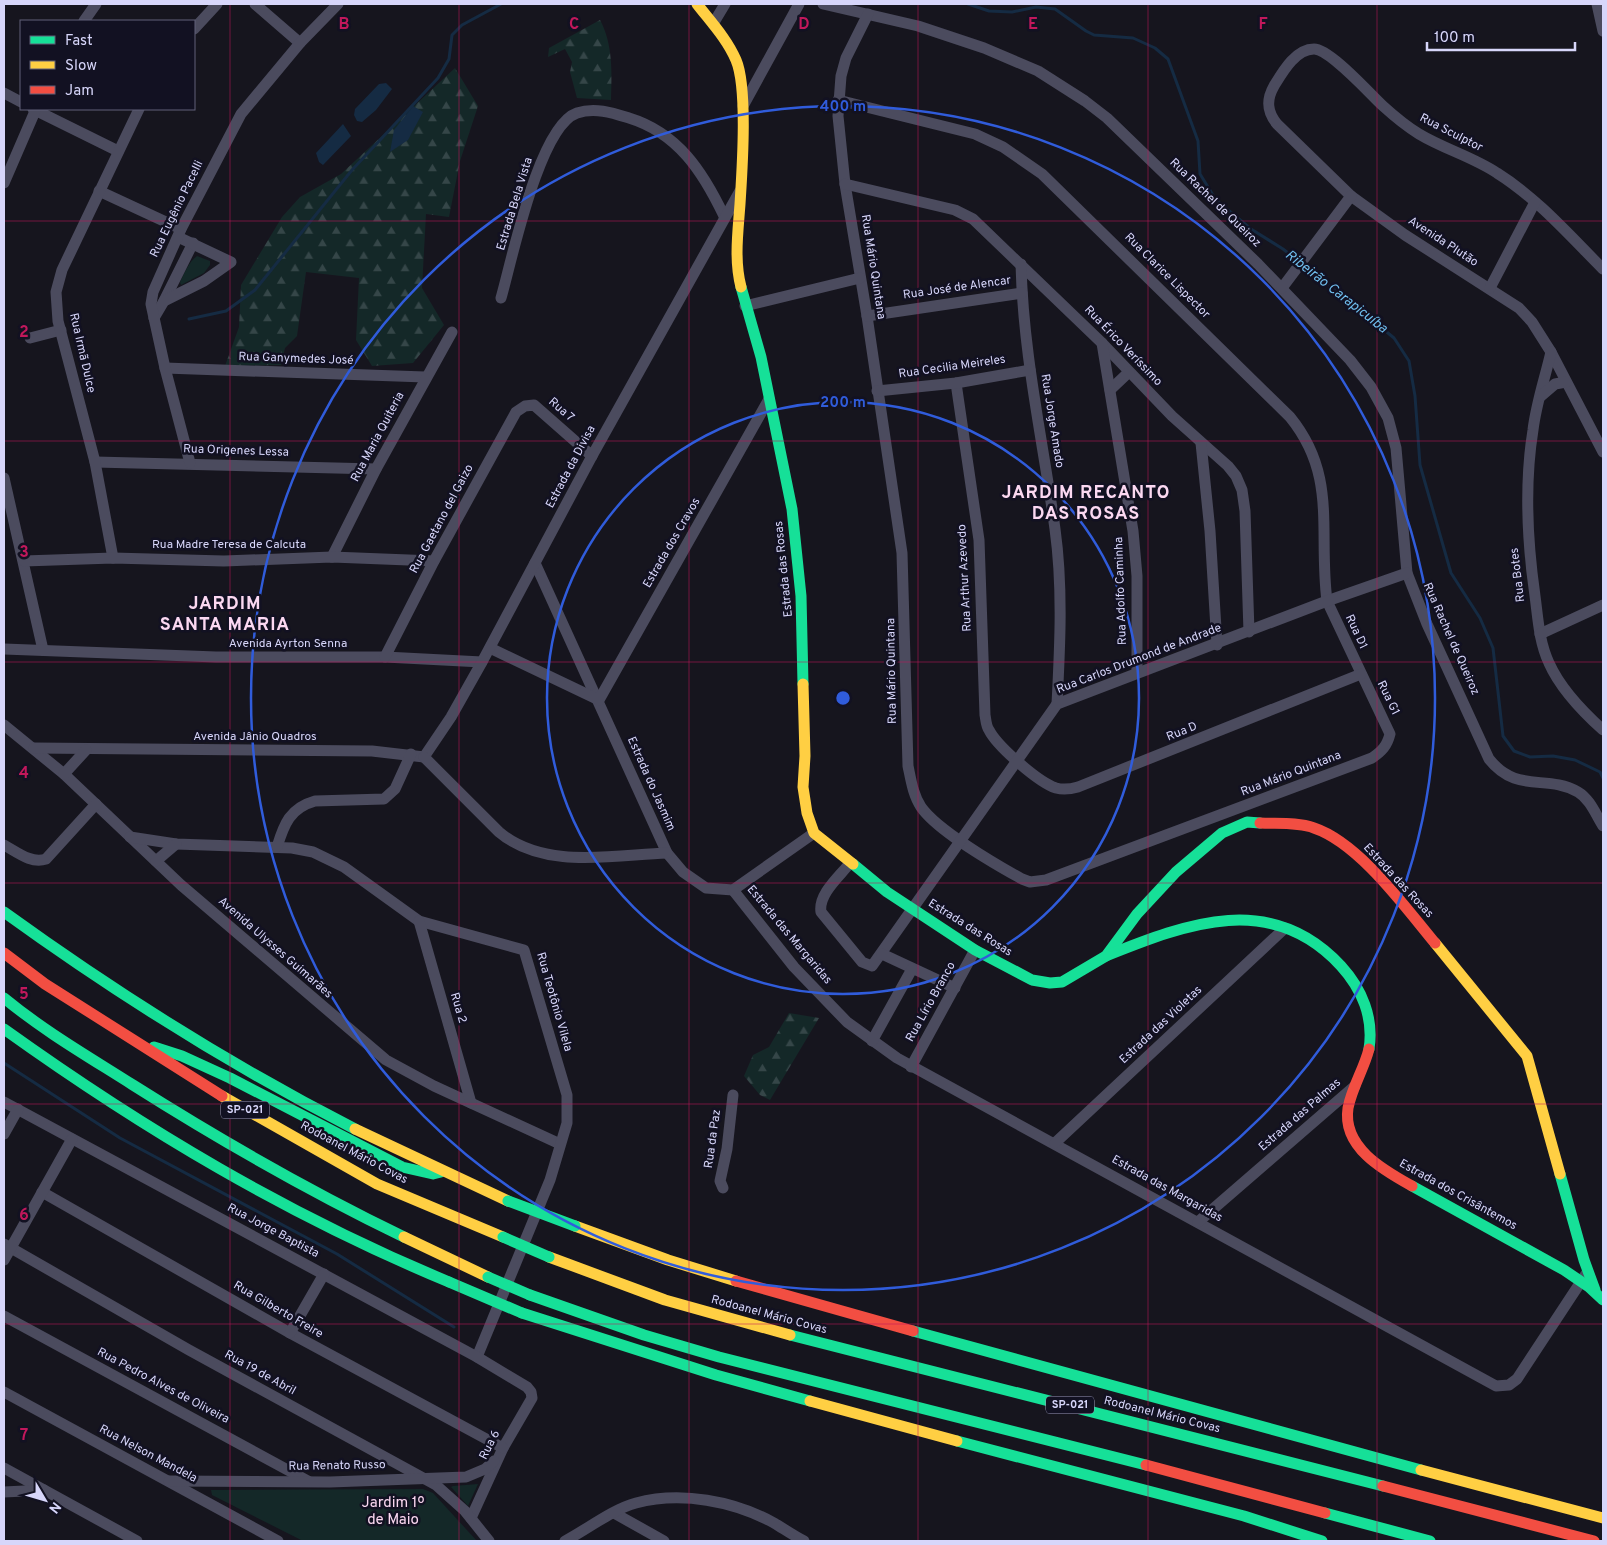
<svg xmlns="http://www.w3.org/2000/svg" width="1607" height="1545" font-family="Overpass,sans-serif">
<defs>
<pattern id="forest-firs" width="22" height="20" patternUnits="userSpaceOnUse" patternTransform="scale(1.25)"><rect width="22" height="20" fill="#142828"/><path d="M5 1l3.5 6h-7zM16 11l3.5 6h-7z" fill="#354648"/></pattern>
</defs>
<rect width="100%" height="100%" fill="#16151e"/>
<g fill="#142828">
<path d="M197,256l13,5v4l-6,8 -23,12 -1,-3c4,-9 9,-20 17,-26z"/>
<polygon points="478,1484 468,1506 451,1487 453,1486"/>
<polygon points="423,1489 433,1493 477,1541 303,1541 212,1495 211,1490"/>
</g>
<g fill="url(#forest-firs)">
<path d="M600,20c13,24 12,53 11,80l-34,-2 -7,-26 2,-10 -7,-13 -17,8 1,-9z"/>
<polygon points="455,68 478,106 460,161 449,217 426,214 422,288 444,325 413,363 372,366 356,340 359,278 306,272 297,336 285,348 281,365 225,366 239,327 241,285 282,217 300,197 341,174"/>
<polygon points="789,1013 819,1018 770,1100 760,1095 744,1076 753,1055 769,1047"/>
</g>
<g fill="#152b43">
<polygon points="386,83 392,89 376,110 362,122 357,121 354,115 355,109 379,84"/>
<polygon points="413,106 423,112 408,140 390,152 394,130"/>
<polygon points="343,124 351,136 323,165 319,162 316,153"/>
</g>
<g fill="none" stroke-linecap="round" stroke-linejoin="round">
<g stroke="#152b43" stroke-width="3">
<polyline points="968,4 989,11 1012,12 1036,7 1055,9 1086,31 1094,35 1133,38 1155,48 1168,59 1198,141 1200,174 1216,200 1251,229 1283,249 1360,310 1394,338 1409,361 1415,396 1420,465 1451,573 1480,618 1493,648 1503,736 1514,751 1530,757 1553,756 1575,760 1600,772 1603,778"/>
<polyline points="189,319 226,311 255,290 352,170 438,78 449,59 452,35 462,25 501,4"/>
<polyline points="4,1063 120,1138 337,1254 454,1327"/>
</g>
<g stroke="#4b4b5e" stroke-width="11">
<polyline points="255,4 300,43"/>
<path d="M823,4l95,22 66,22 54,23 47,30 22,17 151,146 92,96 21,27 17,31 8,30 11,125 20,51 62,135c28,35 57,15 89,33 12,7 18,23 25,34"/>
<polyline points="1597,4 1603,31"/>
<polyline points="84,21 96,4"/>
<polyline points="713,24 725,4"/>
<polyline points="194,29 217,4"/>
<polyline points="4,93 21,102"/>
<path d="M838,100l137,34 28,13 39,27 248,243c48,59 28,114 37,184l63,133c-3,12 -8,17 -18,24l-326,122 -16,2 -8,-3c-27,-15 -85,-49 -101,-72 -8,-12 -10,-27 -13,-41l-6,-213 -35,-237 -22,-132 -7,-68 3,-40 5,-18 22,-44"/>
<polyline points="743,106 799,4"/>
<polyline points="33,109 118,151"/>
<polyline points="4,183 36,109"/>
<polyline points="845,184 955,210 973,219 1102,343 1172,416 1228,466 1236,476 1242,490 1245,511 1249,632"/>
<polyline points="99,191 181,229"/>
<path d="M1021,264c2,90 22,177 34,265 8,58 5,117 2,175"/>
<path d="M1603,269c-33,-33 -66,-71 -106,-96 -24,-16 -53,-24 -78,-39 -13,-8 -25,-18 -36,-28 -13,-12 -53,-57 -69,-57 -19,0 -32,24 -40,37 -8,14 -7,26 3,38l74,72 54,39 114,73 13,14 19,30 52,100"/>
<polyline points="1282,288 1351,196"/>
<polyline points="1490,288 1535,202"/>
<path d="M501,298c11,-38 38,-172 76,-185 18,-6 36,0 52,5 49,15 74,54 95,98"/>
<polyline points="164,301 193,243"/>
<polyline points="745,306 860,278"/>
<polyline points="867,316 1022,293"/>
<polyline points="154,318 164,301 204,281 231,262 178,237"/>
<polyline points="30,338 61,330"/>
<polyline points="1102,343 1133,531 1137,576 1137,673"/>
<path d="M1551,352c-6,26 -15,52 -18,78 -9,56 -6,110 2,166 3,22 4,46 14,67 11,25 34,49 54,67"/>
<polyline points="165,368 425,377"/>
<path d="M956,383l23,157 6,175c1,5 1,11 4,15 8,16 49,52 67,58 7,2 15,1 22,-1l283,-113"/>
<polyline points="1110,390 1129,372"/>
<polyline points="877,391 956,383 1030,370"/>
<polyline points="1541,396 1555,384 1566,382"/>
<polyline points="1201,443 1210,531 1217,645"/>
<polyline points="95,462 376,469"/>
<polyline points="190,463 165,368 151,304 153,292 181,229 241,114 300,43 338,4"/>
<polyline points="4,478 43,650"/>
<polyline points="332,557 376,469 452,332"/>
<polyline points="113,558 95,462 58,321 56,292 62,270 139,109"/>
<polyline points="24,561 113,558 224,561 332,557 434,561"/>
<polyline points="535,563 667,853 683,872 706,888 733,890 814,833"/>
<polyline points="1540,634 1603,605"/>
<polyline points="490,648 599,700 769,399"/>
<polyline points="4,649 216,657 385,657 482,662"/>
<polyline points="385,657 434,561 516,412 525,406 534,405 592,456"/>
<polyline points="4,725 64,774 181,885 386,1060 434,1086 560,1144"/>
<polyline points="34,748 372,751 424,757"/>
<polyline points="424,757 451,717 482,662 592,456 740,191"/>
<path d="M424,757l75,75c45,38 114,23 168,21"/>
<polyline points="64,774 86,750"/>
<polyline points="130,837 176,844 292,848 313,852 344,867 419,921 524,950 567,1095 567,1123 550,1180 477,1357"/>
<path d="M4,845c13,7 27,19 42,14l50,-55"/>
<path d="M277,847c7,-23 13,-39 38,-46l69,-2 11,-10 16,-35"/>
<polyline points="156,861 176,844"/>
<path d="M850,863c-10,13 -32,31 -29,49l41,50 10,4 185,-262 270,-103 80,-28"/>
<polyline points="733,890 794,967 847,1022 897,1058 1496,1386 1509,1385 1517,1379 1586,1274"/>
<polyline points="419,921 471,1103"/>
<polyline points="882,954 955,988"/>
<polyline points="872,1041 912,969"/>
<polyline points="911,1067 975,950"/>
<polyline points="4,1102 477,1357 527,1387 531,1392 532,1398 503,1448 471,1518"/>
<polyline points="4,1134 18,1109"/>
<polyline points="1055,1143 1285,928"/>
<polyline points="723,1188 720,1181 727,1149 733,1095"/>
<polyline points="42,1192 290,1333 503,1448"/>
<polyline points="1198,1222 1355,1086"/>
<polyline points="4,1244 189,1350 436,1485 465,1511 489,1541"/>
<polyline points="4,1260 72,1139"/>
<polyline points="4,1316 308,1481"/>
<polyline points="290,1333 324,1274"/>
<polyline points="4,1392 278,1541"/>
<polyline points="4,1468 137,1541"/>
<polyline points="169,1481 330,1482 466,1477 485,1469 494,1461"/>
<polyline points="4,1492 44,1490"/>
<polyline points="614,1513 664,1541"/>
<path d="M565,1541c21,-11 48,-32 71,-38 45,-12 98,-2 138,20 10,6 20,13 30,18"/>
</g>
<g stroke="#16e098" stroke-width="11">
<polyline points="741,287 761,357 792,509 801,596 803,684"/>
<polyline points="853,864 887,892 975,950 1032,980 1050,983 1062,982 1106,956 1137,914 1176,872 1222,833 1247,822 1260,823"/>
<path d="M4,912c112,81 228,154 351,217"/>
<path d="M1106,956c82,-33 166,-65 235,10 21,23 33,52 28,83"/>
<path d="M4,998c40,33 85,59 129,87 87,55 178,107 271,152"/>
<path d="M4,1029c141,101 284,186 445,253"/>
<polyline points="154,1047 182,1056 230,1078 402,1167 433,1174 441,1172"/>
<polyline points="1560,1174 1584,1260 1595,1290"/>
<polyline points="1412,1186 1564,1270 1589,1287 1603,1300"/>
<polyline points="530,1295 644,1335 719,1357 1146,1465"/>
<polyline points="522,1313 716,1375 810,1401"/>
<polyline points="913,1331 1421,1470"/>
<polyline points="790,1335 1383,1486"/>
<polyline points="957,1441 1244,1516 1322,1541"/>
<polyline points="1325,1513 1430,1541"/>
</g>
<g stroke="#ffcf43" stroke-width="11">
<path d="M697,4c14,18 30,35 39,56 12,28 6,112 4,144 -2,28 -6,56 1,83"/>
<polyline points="803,684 805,756 803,787 807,813 814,833 853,864"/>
<polyline points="1435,943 1527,1056 1560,1174"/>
<polyline points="222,1096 377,1184 503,1237"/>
<polyline points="355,1129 508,1201"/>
<polyline points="575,1226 668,1260 736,1281"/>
<polyline points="404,1237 488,1277"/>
<polyline points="549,1257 665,1300 790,1335"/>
<polyline points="810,1401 957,1441"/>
<polyline points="1421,1470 1603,1518"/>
</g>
<g stroke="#f24e42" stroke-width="11">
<path d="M1260,823c17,1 37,-1 54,5 45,15 91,79 121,115"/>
<polyline points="4,953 45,984 222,1096"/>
<path d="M1369,1049c-5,20 -17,38 -21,59 -6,39 35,62 64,78"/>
<polyline points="736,1281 913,1331"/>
<polyline points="1146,1465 1325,1513"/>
<polyline points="1383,1486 1594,1541"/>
</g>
<g stroke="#16e098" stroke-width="11">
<polyline points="508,1201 575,1226"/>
<polyline points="503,1237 549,1257"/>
<polyline points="488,1277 530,1295"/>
<polyline points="449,1282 522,1313"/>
</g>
</g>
<path fill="none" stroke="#c2185b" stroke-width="1" stroke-opacity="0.55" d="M230,4v1537M459,4v1537M689,4v1537M918,4v1537M1148,4v1537M1377,4v1537M4,221h1599M4,441h1599M4,662h1599M4,883h1599M4,1104h1599M4,1324h1599"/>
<g fill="none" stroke="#305cdb" stroke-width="2.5">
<circle cx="843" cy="698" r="296"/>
<circle cx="843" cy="698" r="592"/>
</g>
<g text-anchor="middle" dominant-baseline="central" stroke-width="5" stroke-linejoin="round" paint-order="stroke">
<g fill="#121122" stroke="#9c9bb9" stroke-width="1">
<rect x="221" y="1101.5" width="48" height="17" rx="4"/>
<rect x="1046" y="1396.5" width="48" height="17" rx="4"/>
</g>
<g font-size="11" font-weight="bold" fill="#d7d6fa">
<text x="245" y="1110">SP-021</text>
<text x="1070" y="1405">SP-021</text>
</g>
<g font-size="12" fill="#d7d6fa" stroke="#121122">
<text transform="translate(1451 133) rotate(27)">Rua Sculptor</text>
<text transform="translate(1215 203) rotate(44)">Rua Rachel de Queiroz</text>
<text transform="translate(515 204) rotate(-73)">Estrada Bela Vista</text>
<text transform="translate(177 209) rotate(-64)">Rua Eugênio Pacelli</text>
<text transform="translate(1443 242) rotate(33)">Avenida Plutão</text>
<text transform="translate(873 267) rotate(81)">Rua Mário Quintana</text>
<text transform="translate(1167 276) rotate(45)">Rua Clarice Lispector</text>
<text transform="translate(957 288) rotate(-8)">Rua José de Alencar</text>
<text transform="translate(1123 346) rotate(46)">Rua Érico Veríssimo</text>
<text transform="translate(82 353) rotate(77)">Rua Irmã Dulce</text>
<text transform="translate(296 359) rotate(2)">Rua Ganymedes José</text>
<text transform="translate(952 367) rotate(-8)">Rua Cecilia Meireles</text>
<text transform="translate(561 410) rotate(41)">Rua 7</text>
<text transform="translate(1052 421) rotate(81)">Rua Jorge Amado</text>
<text transform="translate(378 437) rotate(-62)">Rua Maria Quiteria</text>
<text transform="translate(236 451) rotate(2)">Rua Origenes Lessa</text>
<text transform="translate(571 467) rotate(-62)">Estrada da Divisa</text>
<text transform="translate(442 519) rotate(-62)">Rua Gaetano del Gaizo</text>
<text transform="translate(672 543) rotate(-60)">Estrada dos Cravos</text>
<text x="229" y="545">Rua Madre Teresa de Calcuta</text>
<text transform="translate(784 569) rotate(-96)">Estrada das Rosas</text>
<text transform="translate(1518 575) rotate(-97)">Rua Botes</text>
<text transform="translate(965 578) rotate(-93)">Rua Arthur Azevedo</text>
<text transform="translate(1121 591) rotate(-92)">Rua Adolfo Caminha</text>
<text transform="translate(1356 632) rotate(65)">Rua D1</text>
<text transform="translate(1451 639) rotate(66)">Rua Rachel de Queiroz</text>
<text x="288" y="644">Avenida Ayrton Senna</text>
<text transform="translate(1139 659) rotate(-21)">Rua Carlos Drumond de Andrade</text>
<text transform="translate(892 671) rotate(-91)">Rua Mário Quintana</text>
<text transform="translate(1388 698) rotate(64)">Rua G1</text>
<text transform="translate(1182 732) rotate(-22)">Rua D</text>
<text x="255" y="737">Avenida Jânio Quadros</text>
<text transform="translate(1291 774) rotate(-21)">Rua Mário Quintana</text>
<text transform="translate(651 784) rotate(66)">Estrada do Jasmim</text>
<text transform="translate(1398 881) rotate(47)">Estrada das Rosas</text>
<text transform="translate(970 928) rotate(32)">Estrada das Rosas</text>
<text transform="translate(789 935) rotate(50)">Estrada das Margaridas</text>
<text transform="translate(275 948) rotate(41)">Avenida Ulysses Guimarães</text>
<text transform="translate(554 1002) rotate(74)">Rua Teotônio Vilela</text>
<text transform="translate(931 1002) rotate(-61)">Rua Lírio Branco</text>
<text transform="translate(458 1008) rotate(74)">Rua 2</text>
<text transform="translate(1161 1025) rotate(-43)">Estrada das Violetas</text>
<text transform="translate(1300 1115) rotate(-41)">Estrada das Palmas</text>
<text transform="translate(713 1139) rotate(-82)">Rua da Paz</text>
<text transform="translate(354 1153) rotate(28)">Rodoanel Mário Covas</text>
<text transform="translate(1167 1189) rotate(29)">Estrada das Margaridas</text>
<text transform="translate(1458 1195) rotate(29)">Estrada dos Crisântemos</text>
<text transform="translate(273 1231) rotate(28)">Rua Jorge Baptista</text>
<text transform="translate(278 1310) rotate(30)">Rua Gilberto Freire</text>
<text transform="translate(769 1315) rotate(15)">Rodoanel Mário Covas</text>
<text transform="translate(260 1373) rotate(29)">Rua 19 de Abril</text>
<text transform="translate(163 1386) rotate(28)">Rua Pedro Alves de Oliveira</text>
<text transform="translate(1162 1415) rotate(14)">Rodoanel Mário Covas</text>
<text transform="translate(490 1445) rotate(-63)">Rua 6</text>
<text transform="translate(148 1454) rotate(28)">Rua Nelson Mandela</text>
<text transform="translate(337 1466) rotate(-1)">Rua Renato Russo</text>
</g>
<g font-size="14" font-style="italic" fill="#70bfef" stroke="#121122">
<text transform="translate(1336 292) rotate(38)">Ribeirão Carapicuíba</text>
</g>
<g font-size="15" fill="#fbd8f1" stroke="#121122">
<text x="393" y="1503">Jardim 1º<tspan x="393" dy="17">de Maio</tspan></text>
</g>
<g font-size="18" font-weight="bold" letter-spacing="1" fill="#fbd8f1" stroke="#121122">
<text x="1086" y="493">JARDIM RECANTO<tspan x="1086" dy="21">DAS ROSAS</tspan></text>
<text x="225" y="604">JARDIM<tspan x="225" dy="21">SANTA MARIA</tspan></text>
</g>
</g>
<g font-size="16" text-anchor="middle" font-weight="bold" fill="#c2185b" stroke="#121122" stroke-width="5" stroke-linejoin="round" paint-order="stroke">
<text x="344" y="29">B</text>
<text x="574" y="29">C</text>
<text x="804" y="29">D</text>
<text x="1033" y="29">E</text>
<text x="1263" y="29">F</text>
<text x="24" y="337">2</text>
<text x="24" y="557">3</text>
<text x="24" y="778">4</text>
<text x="24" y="999">5</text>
<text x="24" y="1220">6</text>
<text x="24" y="1440">7</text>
</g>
<circle cx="843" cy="698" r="8" fill="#305cdb" stroke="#121122" stroke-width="2.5"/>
<g font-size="15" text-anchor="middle" font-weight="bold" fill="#305cdb" stroke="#121122" stroke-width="5" stroke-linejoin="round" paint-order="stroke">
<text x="843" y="111">400 m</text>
<text x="843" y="407">200 m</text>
</g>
<rect width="1607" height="1545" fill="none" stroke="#d7d6fa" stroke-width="10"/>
<rect x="20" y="20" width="175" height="90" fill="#121122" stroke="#616078"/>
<rect x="30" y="36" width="25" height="8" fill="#16e098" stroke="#616078"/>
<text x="65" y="45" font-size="15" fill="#d7d6fa">Fast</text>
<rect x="30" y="61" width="25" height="8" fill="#ffcf43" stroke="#616078"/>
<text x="65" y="70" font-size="15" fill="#d7d6fa">Slow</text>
<rect x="30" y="86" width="25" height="8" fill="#f24e42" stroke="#616078"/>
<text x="65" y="95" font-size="15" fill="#d7d6fa">Jam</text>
<g transform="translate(45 1500) rotate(128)" stroke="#121122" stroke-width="4" paint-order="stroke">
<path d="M0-4L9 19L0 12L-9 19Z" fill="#d7d6fa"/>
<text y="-8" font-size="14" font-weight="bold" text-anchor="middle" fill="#d7d6fa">N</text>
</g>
<path d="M1427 42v8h148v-8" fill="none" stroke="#d7d6fa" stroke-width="2.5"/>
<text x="1434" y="42" font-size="15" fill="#d7d6fa" stroke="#121122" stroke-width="4" paint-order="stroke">100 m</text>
</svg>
